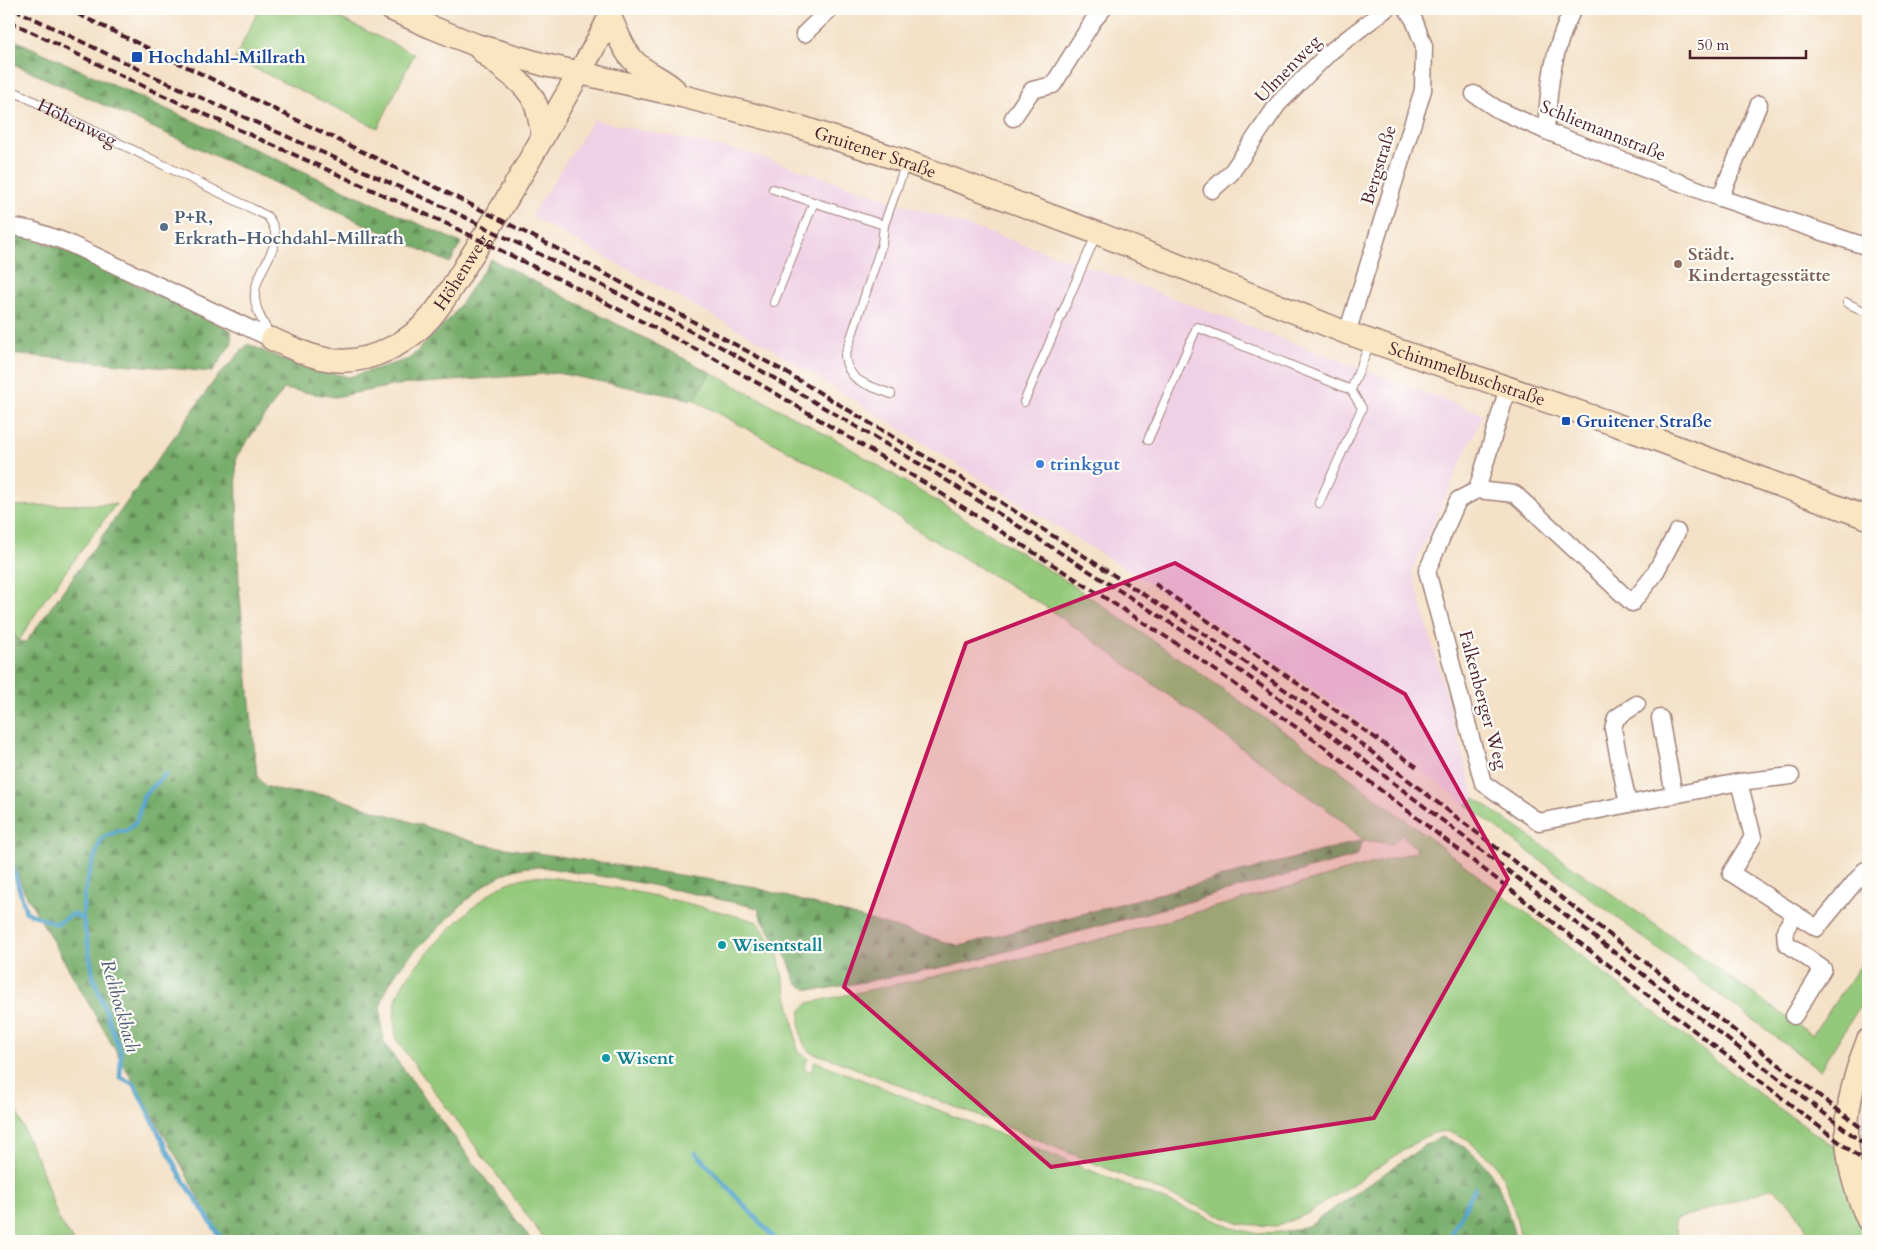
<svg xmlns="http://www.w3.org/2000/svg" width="1877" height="1250" font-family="Cardo,serif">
<defs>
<pattern id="forest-firs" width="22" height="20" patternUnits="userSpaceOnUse" patternTransform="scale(1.25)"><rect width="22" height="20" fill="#77ad6b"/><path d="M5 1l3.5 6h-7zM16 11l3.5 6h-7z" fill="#648c58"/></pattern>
</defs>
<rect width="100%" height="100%" fill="#fdfcf7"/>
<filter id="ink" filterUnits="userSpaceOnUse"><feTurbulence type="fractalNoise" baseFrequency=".02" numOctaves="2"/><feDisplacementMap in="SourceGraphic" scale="10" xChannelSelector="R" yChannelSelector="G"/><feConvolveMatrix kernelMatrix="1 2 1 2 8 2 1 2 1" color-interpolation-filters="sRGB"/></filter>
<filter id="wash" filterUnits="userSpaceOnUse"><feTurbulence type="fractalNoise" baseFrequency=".0096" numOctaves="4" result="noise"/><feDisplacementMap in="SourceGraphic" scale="20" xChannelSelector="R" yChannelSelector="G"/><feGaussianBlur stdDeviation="1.12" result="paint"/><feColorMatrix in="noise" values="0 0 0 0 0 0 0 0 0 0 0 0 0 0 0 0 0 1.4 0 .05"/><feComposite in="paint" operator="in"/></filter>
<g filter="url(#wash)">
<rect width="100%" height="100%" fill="#f4e1c7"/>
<polygon fill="#f0d0e5" points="593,120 750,153 1082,264 1483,414 1412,571 1475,798 1466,805 1354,718 1259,652 757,340 531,216"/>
<polygon fill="#cebed2" points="1864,1107 1868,1110 1868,1171 1861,1165"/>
<g fill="#94c97b" stroke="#6f7453">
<polygon points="259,9 321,9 414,54 378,128 235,59"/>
<path d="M710,372l130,70 228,140 267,185 101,76 326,253 106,75v70h-56c-11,-24 -19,-36 -39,-53l-99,32 5,21h-157c-7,-25 -11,-53 -26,-76 -5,-7 -14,-12 -20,-18 -19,-16 -29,-20 -52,-10l-117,77 -31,12 -36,-2 -228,-95 -183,-71c-5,-2 -14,-3 -19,-6 -11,-8 -11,-30 -9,-42l7,-7 256,-54 354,-98 -16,-16 -10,9 -29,-4 -24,-22 -291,-210 -120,-71 -83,-55 -151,-82z"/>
<polygon points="116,504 43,602 19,641 9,628 9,506"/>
<polygon points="1475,798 1812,1035 1868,955 1868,993 1820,1070 1466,805"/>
<path d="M534,876c22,1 43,6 64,9 54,9 107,22 160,37l19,29 15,66 6,35 10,6 -4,11 7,3 4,-11 425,169 15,3 31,-1 3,9h-743l-149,-200c-3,-17 -5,-33 2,-49 10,-26 78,-93 102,-106 11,-5 21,-8 33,-10z"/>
<polygon points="9,1093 33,1152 38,1159 59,1221 74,1241 9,1241"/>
</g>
<g fill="url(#forest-firs)" stroke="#60664b">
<polygon points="9,37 17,41 461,243 450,263 9,62"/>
<polygon points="9,233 25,236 57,247 231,330 232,343 212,372 9,354"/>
<path d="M491,259l219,113 -16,28 -137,-27 -160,12 -62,12 -51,-8 -48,68 3,129 18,190 8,10 16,5 46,4 153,49 270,42 210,60 403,-106 -6,16 -397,108 -140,26 -13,-1 -10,-5 -9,-24 -27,-42 -3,-10c-62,-14 -124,-28 -187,-36 -16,-3 -37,-8 -53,-3 -35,9 -61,42 -87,66 -19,18 -42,41 -49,67 -3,13 0,28 2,41l148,198h-311l-38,-73 -159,-277 -15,-40v-223l10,13 7,1 191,-265 31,-33 45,20 56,13 60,-18 44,-44z"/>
<path d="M1441,1137c52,16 63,57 75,104h-228l-2,-9 22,-6 119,-82z"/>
</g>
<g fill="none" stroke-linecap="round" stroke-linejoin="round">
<g stroke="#51a3cc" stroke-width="4.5">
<polyline points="12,864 26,912 56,924 73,914 83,919 94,979 121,1054 120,1077 134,1084 180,1175 223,1241"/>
<path d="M83,919c-1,-31 8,-53 19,-81l18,-8 5,2 11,-10 8,-27 22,-21"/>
<polyline points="696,1153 777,1241"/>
<polyline points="1451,1241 1453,1231 1475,1188"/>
</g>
</g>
</g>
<g filter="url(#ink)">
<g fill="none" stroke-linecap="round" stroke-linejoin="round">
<g stroke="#9f8079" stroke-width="10">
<g id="lane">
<path id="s1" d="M9,89l258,127c25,29 -15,52 -12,83 1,13 9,25 15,36"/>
<polyline points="773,189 884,225 906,163"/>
<path d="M884,225l-2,19 -37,112c3,27 24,29 46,38"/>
<polyline points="774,302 814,202"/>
<polyline points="1847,303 1868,313"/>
<polyline points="1024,402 1096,235"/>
<polyline points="1148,440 1197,327 1351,390 1370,343"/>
<polyline points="1319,503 1362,408 1351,390"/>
</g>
</g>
<g stroke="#9f8079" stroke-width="19">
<g id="street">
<polyline points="804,34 830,9"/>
<polyline points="1474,94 1497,109 1546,131 1720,198 1868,247"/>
<polyline points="1013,118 1032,90 1053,85 1093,21 1103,9"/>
<path d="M1546,131c3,-47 6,-80 27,-122"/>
<polyline points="1212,190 1231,173 1278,104 1330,52 1386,9"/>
<polyline points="1720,198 1759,104"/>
<polyline points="9,226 32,230 66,242 272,339"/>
<polyline points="1347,333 1423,90 1424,46 1414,20 1407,9"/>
<polyline points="1508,388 1477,490 1458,500 1427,571 1483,783 1539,822 1739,782 1753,837 1731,873 1817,928 1864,871 1868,869"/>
<polyline points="1477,490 1515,494 1632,603 1654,575 1677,532"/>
<polyline points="1660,718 1674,795"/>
<polyline points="1739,782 1791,776"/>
<polyline points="1628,804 1613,729 1616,718 1637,704"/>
<polyline points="1794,1016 1823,969 1786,943 1785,930 1795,914"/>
</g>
</g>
<g stroke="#9f8079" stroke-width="25">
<g id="secondary">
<path id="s2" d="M391,9l40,18 45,18 69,20 137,31 118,31 107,35 190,71 250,100 270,92 251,93"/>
<path d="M610,17c7,14 13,34 25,45 11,11 27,16 39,27"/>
<path d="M480,49c18,19 46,31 56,56 3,10 5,21 7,32"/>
<path id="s3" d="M272,339c41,19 71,32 115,11 15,-7 32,-19 43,-32 17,-20 30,-44 44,-66 29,-45 55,-90 81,-137 20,-36 42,-69 58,-106"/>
<path d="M1868,1040c-26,66 -30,114 0,180"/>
</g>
</g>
<use href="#lane" stroke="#fff" stroke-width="8"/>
<use href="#street" stroke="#fff" stroke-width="16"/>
<use href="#secondary" stroke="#fbe6c4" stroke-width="22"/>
<g stroke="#4a1f2b" stroke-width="4" stroke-dasharray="8 4" stroke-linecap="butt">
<polyline points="14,9 155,77 448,209 582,275 721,347 935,473 1194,638 1335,738 1868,1147"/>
<polyline points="67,9 452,195 589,265 782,370 999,501 1200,631 1343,730 1868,1133"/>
<polyline points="9,21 149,89 443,222 575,287 713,358 770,390 928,485 1185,649 1327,749 1868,1164"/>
<polyline points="1155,584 1417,767"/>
</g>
</g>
</g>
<path fill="#c2185b" fill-opacity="0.2" stroke="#c2185b" stroke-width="4" stroke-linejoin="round" d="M1175,563l230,131 103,185 -134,239 -323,49 -207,-180 122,-344z"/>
<g fill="#1a4fb4" stroke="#fdfcf7" stroke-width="2">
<rect x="131" y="51" width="12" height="12" rx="2.5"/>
<rect x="1561" y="416" width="10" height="10" rx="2.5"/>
</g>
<circle fill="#5c6f8a" stroke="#fdfcf7" stroke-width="2" cx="164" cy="227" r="5"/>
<circle fill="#8d6e63" stroke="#fdfcf7" stroke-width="2" cx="1678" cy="264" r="5"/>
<circle fill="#3f7fe0" stroke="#fdfcf7" stroke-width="2" cx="1040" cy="464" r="5"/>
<g fill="#0f9aa8" stroke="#fdfcf7" stroke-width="2">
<circle cx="722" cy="945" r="5"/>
<circle cx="606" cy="1058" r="5"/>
</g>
<g text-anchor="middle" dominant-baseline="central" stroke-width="4.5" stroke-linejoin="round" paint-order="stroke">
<g font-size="18" font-weight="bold" fill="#164399" stroke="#fdfcf7" text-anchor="start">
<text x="148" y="57">Hochdahl-Millrath</text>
<text x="1576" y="421">Gruitener Straße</text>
</g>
<g font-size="18" fill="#4a1f2b" stroke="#fdfcf7">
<text transform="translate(1288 69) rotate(-46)">Ulmenweg</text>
<text stroke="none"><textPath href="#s1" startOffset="76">Höhenweg</textPath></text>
<text transform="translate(1603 131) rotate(22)">Schliemannstraße</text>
<text stroke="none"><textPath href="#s2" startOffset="506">Gruitener Straße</textPath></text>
<text transform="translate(1379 165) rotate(-73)">Bergstraße</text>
<text stroke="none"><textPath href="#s3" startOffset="230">Höhenweg</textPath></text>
<text stroke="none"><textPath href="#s2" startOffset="1138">Schimmelbuschstraße</textPath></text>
<text transform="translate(1483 700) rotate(75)">Falkenberger Weg</text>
</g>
<g font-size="18" font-weight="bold" fill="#4e5e75" stroke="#fdfcf7" text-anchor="start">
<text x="174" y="217">P+R,<tspan x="174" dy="21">Erkrath-Hochdahl-Millrath</tspan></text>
</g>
<g font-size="18" font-weight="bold" fill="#785e54" stroke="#fdfcf7" text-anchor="start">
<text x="1688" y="254">Städt.<tspan x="1688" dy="21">Kindertagesstätte</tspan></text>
</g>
<g font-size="18" font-weight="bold" fill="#366cbe" stroke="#fdfcf7" text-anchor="start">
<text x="1050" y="464">trinkgut</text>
</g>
<g font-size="18" font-weight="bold" fill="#0d838f" stroke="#fdfcf7" text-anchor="start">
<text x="732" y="945">Wisentstall</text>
<text x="616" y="1058">Wisent</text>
</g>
<g font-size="19" font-style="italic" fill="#4d5a73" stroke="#fdfcf7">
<text transform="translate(120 1006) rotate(74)">Rehbockbach</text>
</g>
</g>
<rect width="1877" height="1250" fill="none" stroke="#fdfcf7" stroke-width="30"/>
<path d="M1690 50v8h116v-8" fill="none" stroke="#4a1f2b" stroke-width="2.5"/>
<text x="1697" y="50" font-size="15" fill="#4a1f2b" stroke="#fdfcf7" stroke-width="4" paint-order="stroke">50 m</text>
</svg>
